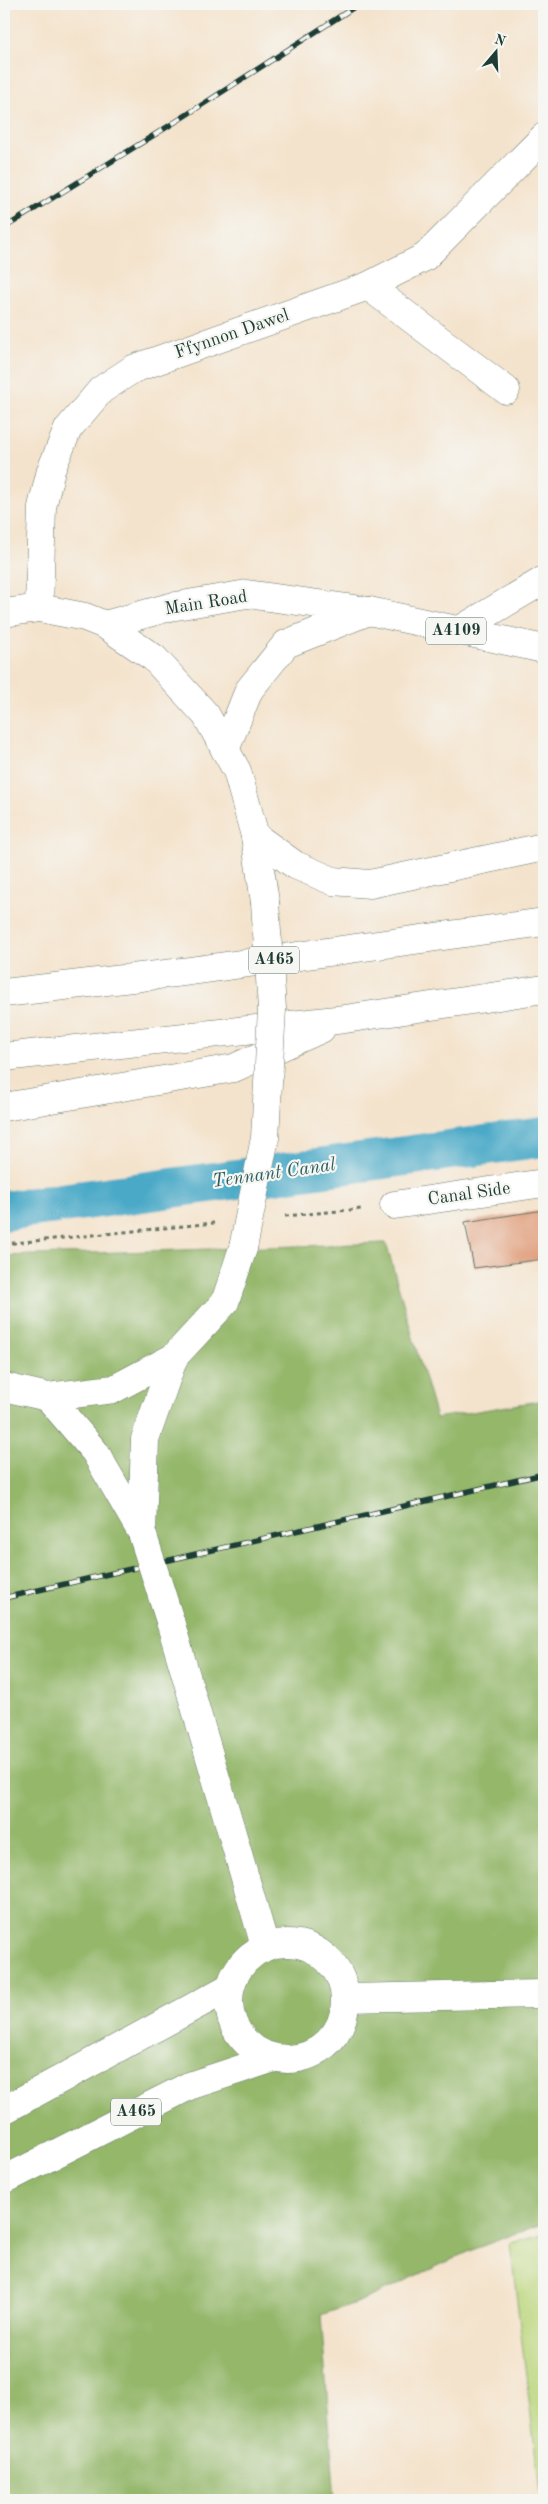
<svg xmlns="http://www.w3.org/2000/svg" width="548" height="2504" font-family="'Old Standard TT',serif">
<rect width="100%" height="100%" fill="#f6f6f2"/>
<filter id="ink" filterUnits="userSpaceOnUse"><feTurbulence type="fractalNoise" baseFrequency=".02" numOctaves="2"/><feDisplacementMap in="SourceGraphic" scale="10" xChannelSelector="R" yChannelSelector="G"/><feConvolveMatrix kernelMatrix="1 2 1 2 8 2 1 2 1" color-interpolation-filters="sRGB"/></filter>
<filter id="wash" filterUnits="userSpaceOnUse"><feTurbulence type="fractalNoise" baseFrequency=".0096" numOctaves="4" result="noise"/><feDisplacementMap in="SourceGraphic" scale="20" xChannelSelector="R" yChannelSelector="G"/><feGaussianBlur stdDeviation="1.12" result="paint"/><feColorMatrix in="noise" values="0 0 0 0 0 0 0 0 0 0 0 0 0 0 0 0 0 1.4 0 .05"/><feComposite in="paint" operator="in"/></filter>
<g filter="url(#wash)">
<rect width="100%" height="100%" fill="#f4e3cc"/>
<polygon fill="#bbd67b" stroke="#6d8a58" points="544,2235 544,2500 541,2500 510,2243"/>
<polygon fill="#94b76b" stroke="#5a7a50" points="386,1243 436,1418 544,1400 544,2223 477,2248 361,2301 321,2315 335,2500 4,2500 4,1256"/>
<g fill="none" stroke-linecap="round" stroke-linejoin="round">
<polyline stroke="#48a9c7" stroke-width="40" points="4,1211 544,1137"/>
</g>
<g id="blocks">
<polygon fill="#df9975" points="544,1210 544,1259 474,1268 465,1222"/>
</g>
</g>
<g filter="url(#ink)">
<use href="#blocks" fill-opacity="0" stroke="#6a7769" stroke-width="1"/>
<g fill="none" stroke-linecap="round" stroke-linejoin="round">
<g stroke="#6a7769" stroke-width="29">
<g id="minor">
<polyline points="368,286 506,390"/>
<polyline points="39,608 42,507 51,470 68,429 101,390 133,369 368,286 425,257 544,137"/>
<polyline points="458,631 544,580"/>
<polyline points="394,1205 544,1183"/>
</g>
</g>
<g stroke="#6a7769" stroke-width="29">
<g id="major">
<polyline points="4,613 39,608 85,617 105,625 154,658 206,715 237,771 255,836 265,902"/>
<polyline points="105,625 170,607 247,594 369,611 544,649"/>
<polyline points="225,750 249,690 286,644 369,611"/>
<polyline points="4,1387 48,1397 114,1389 174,1357 225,1302 243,1248"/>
<polyline points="48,1397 95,1452 142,1533"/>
<polyline points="142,1533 145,1439 174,1357"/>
<polyline points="170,1621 265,1946"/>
<circle cx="287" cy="2001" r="58"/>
<polyline points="346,1998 544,1994"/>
</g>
</g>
<g stroke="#6a7769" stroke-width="29">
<g id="highway">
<polyline points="255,836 295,865 333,881 370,884 544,847"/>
<polyline points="4,993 183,972 544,922"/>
<polyline points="4,1057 345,1019 544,989"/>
<polyline points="4,1107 234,1068 321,1029"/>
<polyline points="4,2110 230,1987"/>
<polyline points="4,2180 189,2086 274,2058"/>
</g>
</g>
<g stroke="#6a7769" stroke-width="3" stroke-dasharray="4 4" stroke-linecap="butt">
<polyline points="285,1216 361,1209"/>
<polyline points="4,1244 214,1223"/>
</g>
<use href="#minor" stroke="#fff" stroke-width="28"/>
<use href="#major" stroke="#fff" stroke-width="28"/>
<use href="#highway" stroke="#fff" stroke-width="28"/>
<g stroke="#1f3d34" stroke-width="5.5">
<g id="rail">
<polyline points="4,228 180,119 359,4"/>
<polyline points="4,1598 544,1474"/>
</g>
</g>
<use href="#rail" stroke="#f6f6f2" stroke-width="4" stroke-dasharray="11" stroke-linecap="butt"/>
<g stroke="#6a7769" stroke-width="29" stroke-linecap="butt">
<g id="major-bridge">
<polyline points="243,1248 265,1138 272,1009 265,902"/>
<polyline points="142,1533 170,1621"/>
</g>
</g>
<use href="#major-bridge" stroke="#fff" stroke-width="28"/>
</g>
</g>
<g text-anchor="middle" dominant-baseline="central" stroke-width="4.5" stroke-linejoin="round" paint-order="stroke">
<g fill="#f6f6f2" stroke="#60746d" stroke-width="1">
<rect x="426" y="617.5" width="60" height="27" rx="4"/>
<rect x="249" y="946.5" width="50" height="27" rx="4"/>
<rect x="111" y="2098.5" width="50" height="27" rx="4"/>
</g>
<g font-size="16" font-weight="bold" fill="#1f3d34">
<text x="456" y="631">A4109</text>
<text x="274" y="960">A465</text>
<text x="136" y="2112">A465</text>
</g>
<g font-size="18" fill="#1f3d34" stroke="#f6f6f2">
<text transform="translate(232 334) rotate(-19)">Ffynnon Dawel</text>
<text transform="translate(206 603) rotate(-9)">Main Road</text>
<text transform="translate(469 1194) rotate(-8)">Canal Side</text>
</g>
<g font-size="19" font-style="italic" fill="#2b5d60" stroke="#f6f6f2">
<text transform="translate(274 1174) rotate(-8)">Tennant Canal</text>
</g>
</g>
<rect width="548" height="2504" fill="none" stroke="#f6f6f2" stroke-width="20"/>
<g transform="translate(496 52) rotate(19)" stroke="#f6f6f2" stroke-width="4" paint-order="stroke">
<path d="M0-4L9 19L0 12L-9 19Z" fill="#1f3d34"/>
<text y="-8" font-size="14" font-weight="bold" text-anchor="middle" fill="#1f3d34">N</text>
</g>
</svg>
